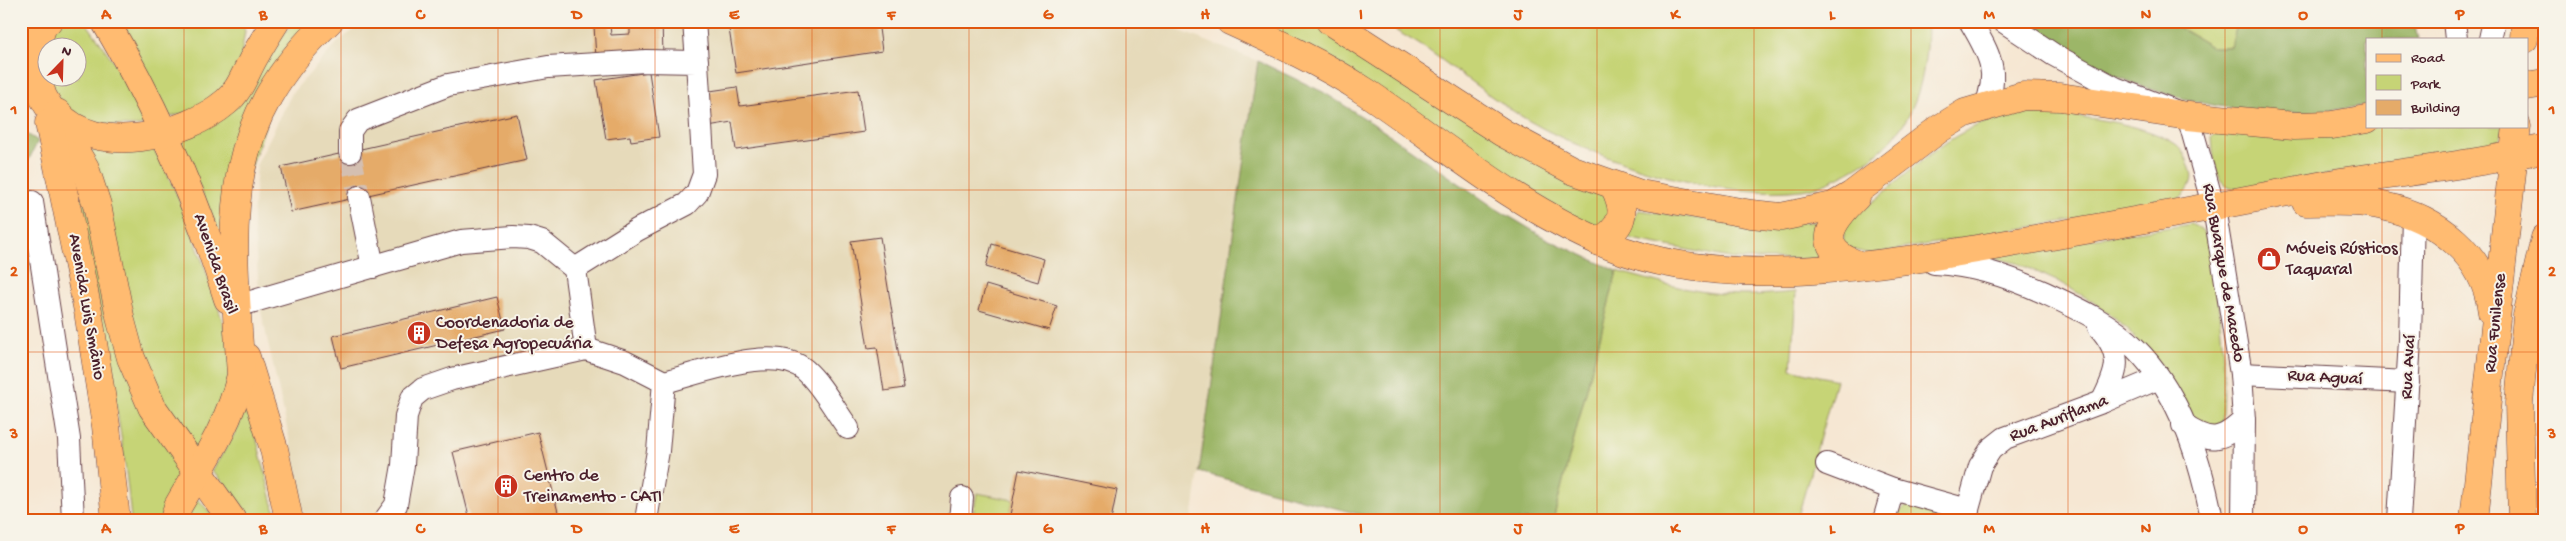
<svg xmlns="http://www.w3.org/2000/svg" width="2566" height="541" font-family="'Gochi Hand',sans-serif">
<rect width="100%" height="100%" fill="#f7f3e8"/>
<filter id="ink" filterUnits="userSpaceOnUse"><feTurbulence type="fractalNoise" baseFrequency=".02" numOctaves="2"/><feDisplacementMap in="SourceGraphic" scale="10" xChannelSelector="R" yChannelSelector="G"/><feConvolveMatrix kernelMatrix="1 2 1 2 8 2 1 2 1" color-interpolation-filters="sRGB"/></filter>
<filter id="wash" filterUnits="userSpaceOnUse"><feTurbulence type="fractalNoise" baseFrequency=".0096" numOctaves="4" result="noise"/><feDisplacementMap in="SourceGraphic" scale="20" xChannelSelector="R" yChannelSelector="G"/><feGaussianBlur stdDeviation="1.12" result="paint"/><feColorMatrix in="noise" values="0 0 0 0 0 0 0 0 0 0 0 0 0 0 0 0 0 1.4 0 .05"/><feComposite in="paint" operator="in"/></filter>
<g filter="url(#wash)">
<rect width="100%" height="100%" fill="#f6e7d3"/>
<polygon fill="#e6daba" points="367,21 1154,21 1258,61 1192,520 305,520 292,450 261,311 253,220 257,164 292,93 340,40"/>
<g fill="#c6d476" stroke="#887a50">
<path d="M61,21h24l36,51 25,52 -8,2c-12,-1 -44,0 -54,-4 -17,-7 -30,-29 -36,-44h30v-30h-30l-1,-8z"/>
<polygon points="125,21 241,21 245,31 240,62 229,82 199,109 170,117 126,35"/>
<polygon points="296,21 322,21 290,51 225,247 179,139"/>
<polygon points="1251,21 1311,21 1612,199 1615,206 1599,229 1569,216"/>
<path d="M1379,21h548c0,70 -17,120 -82,153 -12,6 -29,14 -43,16 -84,9 -184,-23 -258,-61 -41,-21 -78,-52 -116,-79 -15,-10 -32,-19 -49,-29z"/>
<polygon points="2174,21 2238,21 2231,47 2212,47 2175,25"/>
<path d="M2023,112c42,2 120,9 154,33 7,6 12,19 14,27 4,12 -8,25 -18,31l-303,51 -27,-7 2,-23c13,-12 28,-22 41,-33 48,-40 73,-67 137,-79z"/>
<path d="M2382,126h122l-7,20 -257,43c-4,0 -9,0 -12,-2 -14,-8 -15,-36 -16,-50l7,-6 124,2z"/>
<path d="M91,144c13,1 47,-2 57,1 19,6 71,162 78,188 3,11 5,27 5,38 -3,33 -20,59 -34,88l-43,-64 -68,-244z"/>
<path d="M83,196l101,279 -21,45h-32c-9,-107 -34,-210 -53,-315l1,-6z"/>
<polygon points="1639,210 1731,223 1819,222 1820,251 1824,259 1735,259 1632,239 1624,234"/>
<path d="M2192,224l10,7 8,13c8,60 18,120 12,180l-7,5 -19,-8 -69,-93 -35,-27 -33,-19 -42,-19 -36,-8z"/>
<path d="M1617,271c42,12 88,25 133,24 15,0 31,-2 46,-3l-5,77 45,11 -39,140h-244z"/>
<polygon points="246,397 277,520 252,520 230,489 212,471 238,428"/>
<polygon points="977,493 1013,500 1010,515 1034,520 972,520"/>
<polygon points="198,499 214,517 215,520 184,520"/>
<path d="M1914,505l21,6 10,9h-49c3,-10 8,-14 18,-15z"/>
</g>
<g fill="#9cb667" stroke="#736a49">
<path d="M2030,21h144l1,4 37,22h19l7,-26h176l4,18h-51v66c-25,4 -50,8 -76,8 -71,-1 -146,-20 -209,-53 -19,-10 -35,-25 -52,-39z"/>
<polygon points="1258,61 1323,92 1372,123 1495,208 1547,239 1617,271 1553,520 1381,520 1199,472"/>
<polygon points="21,130 38,141 21,176"/>
</g>
<g id="blocks">
<g fill="#e5ab69">
<polygon points="630,21 662,21 663,55 596,58 594,26 610,25 611,35 630,34"/>
<polygon points="783,21 878,21 882,51 736,73 729,29"/>
<polygon points="2415,21 2441,21 2441,22 2417,27"/>
<polygon points="649,72 659,137 631,141 630,136 606,139 596,80"/>
<polygon points="737,87 740,106 858,90 864,132 736,150 732,122 708,126 703,92"/>
<polygon points="517,114 527,160 291,212 281,167"/>
<polygon points="880,237 904,388 884,391 877,347 868,348 851,241"/>
<polygon points="992,244 1044,259 1038,282 986,267"/>
<polygon points="21,268 26,290 21,291"/>
<polygon points="986,285 1057,306 1049,330 979,310"/>
<polygon points="497,297 505,329 341,368 333,336"/>
<polygon points="538,432 560,520 470,520 453,452"/>
<polygon points="1019,470 1117,490 1111,520 1034,520 1010,515"/>
</g>
</g>
</g>
<g filter="url(#ink)">
<use href="#blocks" fill-opacity="0" stroke="#643d44" stroke-width="1"/>
<g fill="none" stroke-linecap="round" stroke-linejoin="round">
<polyline stroke="#d4bfb1" stroke-width="22" stroke-dasharray="22 11" stroke-linecap="butt" points="350,152 359,197"/>
<g stroke="#643d44" stroke-width="24">
<g id="minor">
<polyline points="694,21 697,62"/>
<path d="M1970,21c18,31 31,50 15,86"/>
<polyline points="2003,21 2054,55 2115,88 2188,116 2214,208 2241,374 2244,420 2243,520"/>
<polyline points="2454,21 2456,39"/>
<polyline points="2490,39 2494,21"/>
<polyline points="350,152 350,131 358,120 448,85 548,67 646,61 697,62 704,174 697,193 687,204 637,230 575,269"/>
<polyline points="359,197 373,267"/>
<polyline points="21,205 32,202 69,439 73,520"/>
<path d="M1934,263c39,2 73,13 109,29 32,15 68,31 93,57 43,43 65,112 76,171"/>
<polyline points="237,306 461,241 513,237 529,238 542,242 575,269 586,349"/>
<path d="M2099,327c25,28 19,44 3,75"/>
<polyline points="2241,374 2408,382"/>
<path d="M664,382c34,-8 111,-39 141,-12 17,15 29,39 43,58"/>
<path d="M2183,425c27,18 38,17 61,-5"/>
<polyline points="1827,464 1893,489 1968,510"/>
<polyline points="385,520 396,505 403,465 406,416 412,398 423,389 452,379 586,349 625,362 664,382 658,451 646,520"/>
<polyline points="960,520 962,498"/>
<polyline points="1884,520 1893,489"/>
<polyline points="1965,520 1980,466 1991,449 2005,438 2102,402 2159,378"/>
<polyline points="2399,520 2410,340 2413,214"/>
</g>
</g>
<g stroke="#643d44" stroke-width="29">
<g id="major">
<polyline points="48,21 43,25 37,43 34,69 43,97 85,168 97,205 121,321 131,358 152,407 232,520"/>
<path d="M105,21c52,88 92,181 123,278"/>
<path d="M1230,21c46,21 94,43 136,71 79,53 153,117 242,153 123,51 292,17 421,-5 98,-17 197,-36 295,-55 73,-13 148,-19 221,-37"/>
<polyline points="1330,21 1503,133 1572,170 1640,194 1751,214 1781,217 1833,206 1852,195 1939,129 1965,113 2023,96 2060,97 2188,116 2294,126 2332,125 2367,119"/>
<polyline points="2527,86 2545,83"/>
<path d="M57,113c39,45 129,23 169,-11 15,-12 20,-32 30,-48 6,-11 13,-22 20,-33"/>
<polyline points="49,123 88,311 106,426 116,520"/>
<path d="M1856,197c-27,27 -43,51 3,68"/>
<path d="M2306,202c26,0 53,-2 77,4 54,12 102,48 109,106"/>
<path d="M1599,242c25,-16 28,-30 15,-56"/>
<polyline points="246,357 274,449 289,520"/>
<path d="M174,520l4,-14c25,-43 52,-82 63,-131 -9,-143 -27,-246 88,-354"/>
<polyline points="2474,520 2517,126"/>
<polyline points="2522,520 2519,403 2527,316 2545,238"/>
</g>
</g>
<g stroke="#643d44" stroke-width="29">
<polyline id="highway" points="2524,39 2525,21"/>
</g>
<use href="#minor" stroke="#fff" stroke-width="22"/>
<use href="#major" stroke="#ffbb71" stroke-width="28"/>
<use href="#highway" stroke="#ffbb71" stroke-width="28"/>
</g>
</g>
<path fill="none" stroke="#e0560e" stroke-width="1" stroke-opacity="0.55" d="M184,21v499M341,21v499M498,21v499M655,21v499M812,21v499M969,21v499M1126,21v499M1283,21v499M1440,21v499M1597,21v499M1754,21v499M1911,21v499M2068,21v499M2225,21v499M2382,21v18M2382,126v394M21,190h2524M21,352h2524"/>
<defs>
<g id="shop-disc" transform="scale(1.25)"><circle r="9.5" fill="#c8321e" stroke="#f7f3e8"/><path d="M-5-2.5h2.3a2.7 3.5 0 0 1 5.4 0H5L5.5 6h-11ZM-1.5-2.5h3a1.5 2.3 0 0 0-3 0Z" fill="#fff"/></g>
<g id="building-disc" transform="scale(1.25)"><circle r="9.5" fill="#c8321e" stroke="#f7f3e8"/><path d="M-4-6H4V6H1V3H-1V6H-4ZM-2.5-4.3h1.7v1.8h-1.7ZM.8-4.3h1.7v1.8H.8ZM-2.5-1h1.7V.8h-1.7ZM.8-1h1.7V.8H.8Z" fill="#fff"/></g>
</defs>
<g fill-rule="evenodd">
<use href="#shop-disc" x="2269" y="259"/>
<use href="#building-disc" x="419" y="333"/>
<use href="#building-disc" x="506" y="486"/>
</g>
<g text-anchor="middle" dominant-baseline="central" stroke-width="4" stroke-linejoin="round" paint-order="stroke">
<g font-size="18" fill="#4a1f2b" stroke="#f7f3e8" text-anchor="start">
<text x="2286" y="249">Móveis Rústicos<tspan x="2286" dy="21">Taquaral</tspan></text>
<text x="436" y="323">Coordenadoria de<tspan x="436" dy="21">Defesa Agropecuária</tspan></text>
<text x="524" y="476">Centro de<tspan x="524" dy="21">Treinamento - CATI</tspan></text>
</g>
<g font-size="18" fill="#4a1f2b" stroke="#f7f3e8">
<text transform="translate(215 264) rotate(71)">Avenida Brasil</text>
<text transform="translate(2223 273) rotate(80)">Rua Buarque de Macedo</text>
<text transform="translate(86 307) rotate(80)">Avenida Luis Smânio</text>
<text transform="translate(2496 323) rotate(-84)">Rua Funilense</text>
<text transform="translate(2409 367) rotate(-87)">Rua Avaí</text>
<text transform="translate(2325 378) rotate(3)">Rua Aguaí</text>
<text transform="translate(2059 419) rotate(-21)">Rua Auriflama</text>
</g>
</g>
<rect width="2566" height="541" fill="none" stroke="#f7f3e8" stroke-width="55"/>
<rect x="2366" y="38" width="162" height="90" fill="#f7f3e8" stroke="#b29e9c"/>
<rect x="2376" y="54" width="25" height="8" fill="#ffbb71" stroke="#b29e9c"/>
<text x="2411" y="62" font-size="15" fill="#4a1f2b">Road</text>
<rect x="2376" y="75" width="25" height="15" fill="#c6d476" stroke="#b29e9c"/>
<text x="2411" y="88" font-size="15" fill="#4a1f2b">Park</text>
<rect x="2376" y="100" width="25" height="15" fill="#e5ab69" stroke="#b29e9c"/>
<text x="2411" y="112" font-size="15" fill="#4a1f2b">Building</text>
<g transform="translate(62 62) rotate(23)"><circle r="24" fill="#f7f3e8" stroke="#b29e9c"/>
<path d="M0-4L9 19L0 12L-9 19Z" fill="#c8321e"/>
<text y="-8" font-size="14" font-weight="bold" text-anchor="middle" fill="#4a1f2b">N</text>
</g>
<rect x="28" y="28" width="2510" height="486" fill="none" stroke="#e0560e" stroke-width="2"/>
<g font-size="16" text-anchor="middle" font-weight="bold" fill="#e0560e">
<text x="106" y="19">A</text>
<text x="263" y="19">B</text>
<text x="420" y="19">C</text>
<text x="577" y="19">D</text>
<text x="734" y="19">E</text>
<text x="891" y="19">F</text>
<text x="1048" y="19">G</text>
<text x="1205" y="19">H</text>
<text x="1361" y="19">I</text>
<text x="1518" y="19">J</text>
<text x="1675" y="19">K</text>
<text x="1832" y="19">L</text>
<text x="1989" y="19">M</text>
<text x="2146" y="19">N</text>
<text x="2303" y="19">O</text>
<text x="2460" y="19">P</text>
<text x="14" y="114">1</text>
<text x="2552" y="114">1</text>
<text x="14" y="276">2</text>
<text x="2552" y="276">2</text>
<text x="14" y="438">3</text>
<text x="2552" y="438">3</text>
<text x="106" y="533">A</text>
<text x="263" y="533">B</text>
<text x="420" y="533">C</text>
<text x="577" y="533">D</text>
<text x="734" y="533">E</text>
<text x="891" y="533">F</text>
<text x="1048" y="533">G</text>
<text x="1205" y="533">H</text>
<text x="1361" y="533">I</text>
<text x="1518" y="533">J</text>
<text x="1675" y="533">K</text>
<text x="1832" y="533">L</text>
<text x="1989" y="533">M</text>
<text x="2146" y="533">N</text>
<text x="2303" y="533">O</text>
<text x="2460" y="533">P</text>
</g>
</svg>
